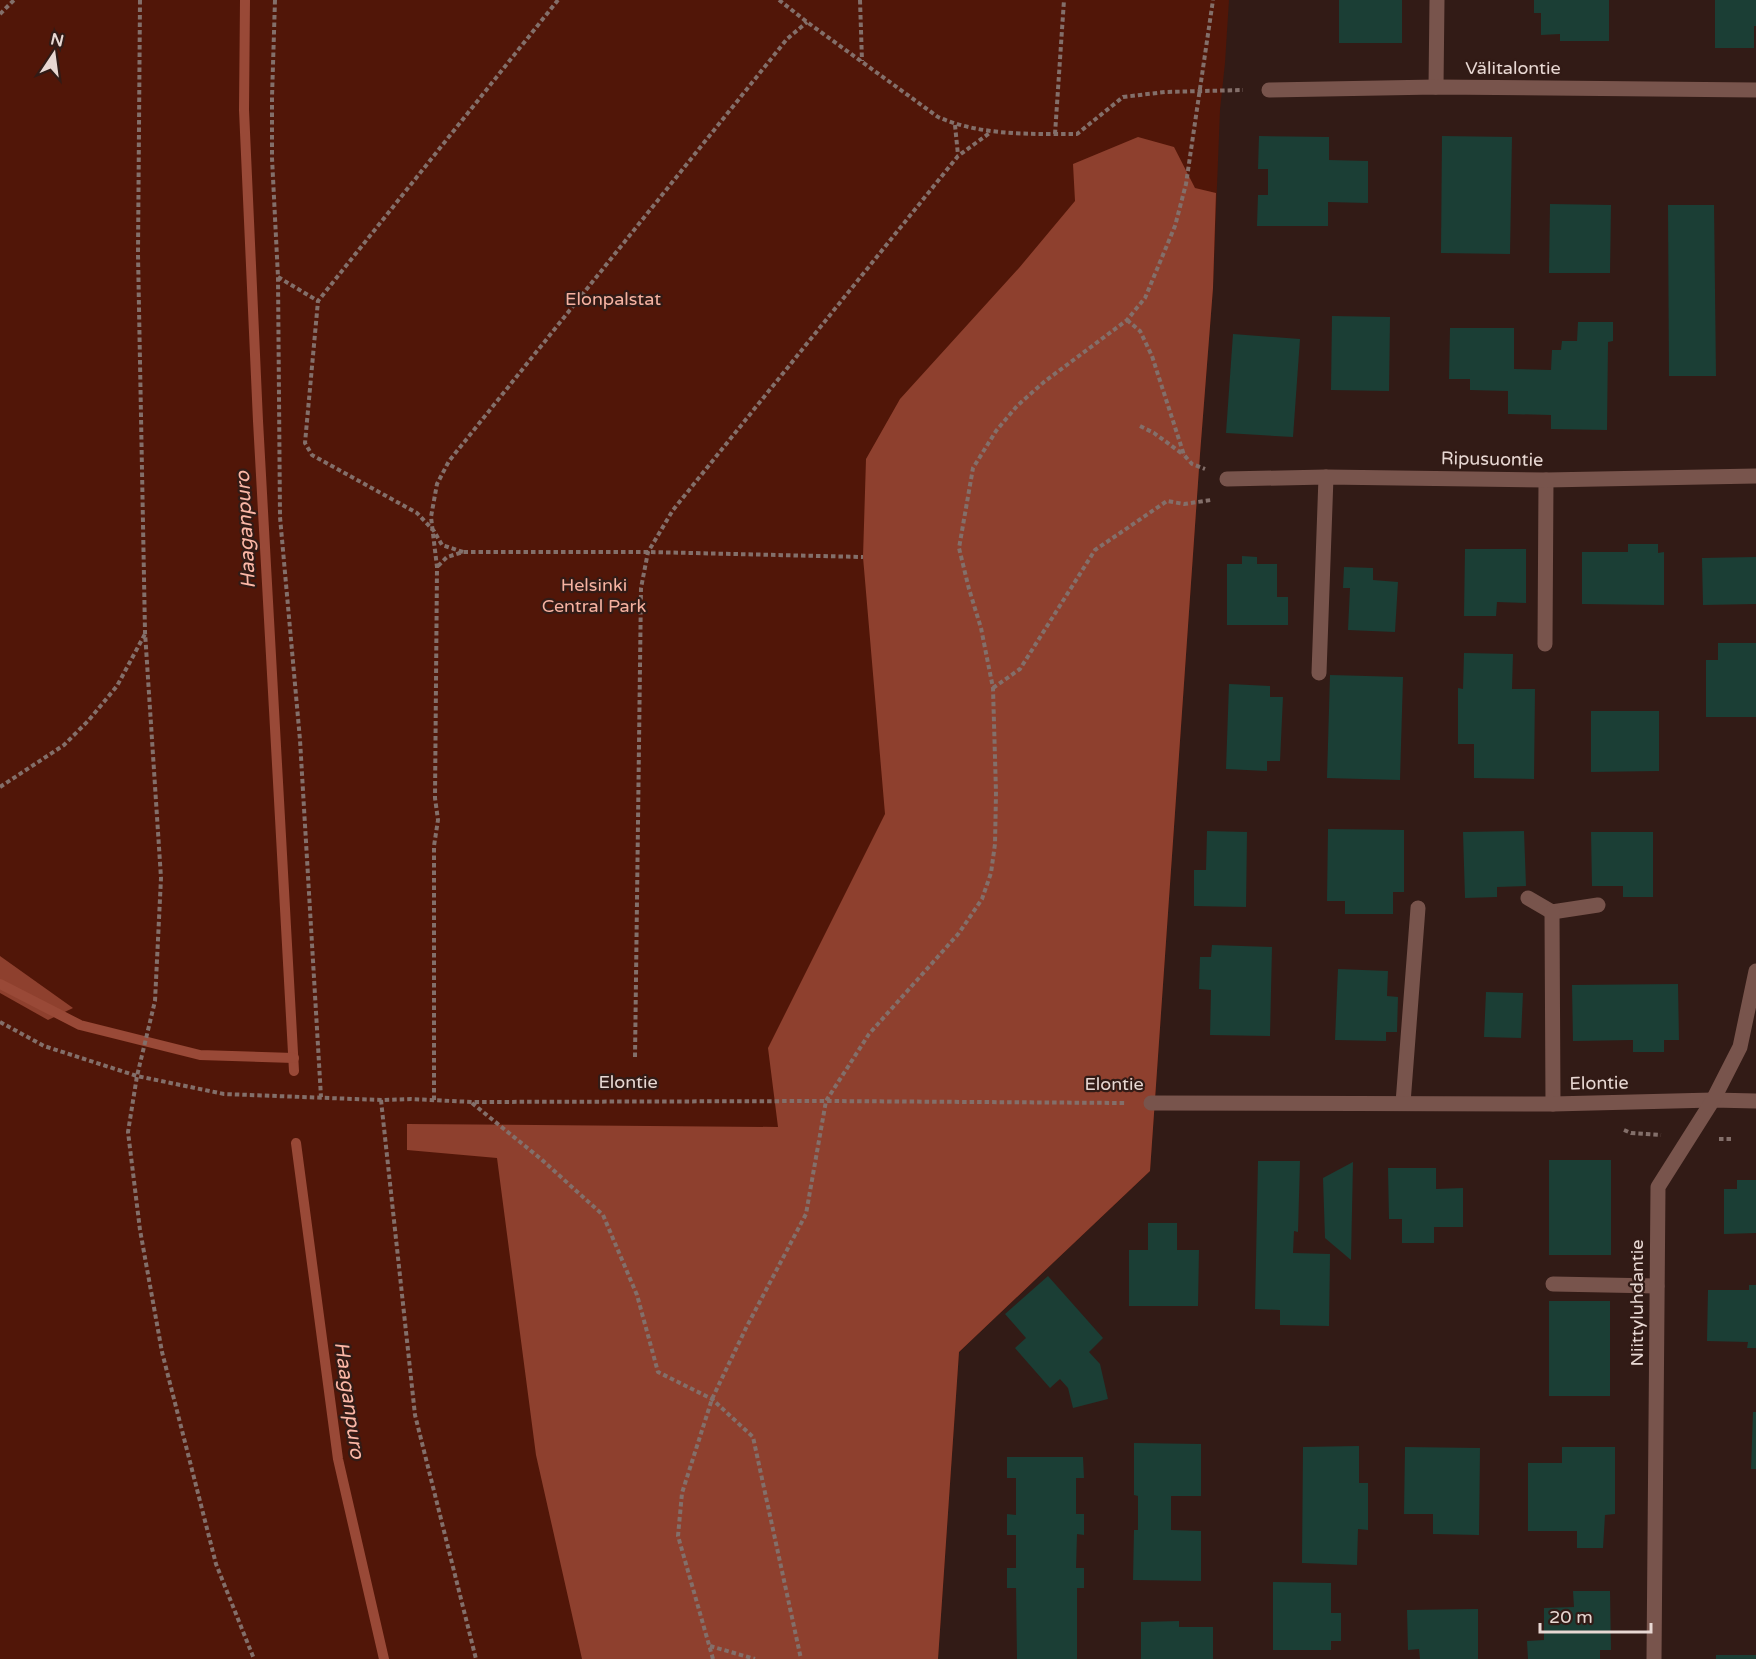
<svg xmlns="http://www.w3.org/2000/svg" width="1756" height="1659" font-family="'Varela Round',sans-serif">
<rect width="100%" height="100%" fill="#321b16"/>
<polygon fill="#511608" points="0,0 1229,0 1225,63 1220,110 1213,288 1200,454 1150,1171 959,1352 938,1659 0,1659"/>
<g fill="#8e402e">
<polygon points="1138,137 1174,147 1195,188 1216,193 1213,288 1200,454 1150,1171 959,1352 938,1659 582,1659 536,1455 497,1158 407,1150 407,1124 778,1127 768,1048 885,814 863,557 866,459 900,399 1019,268 1075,201 1073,164"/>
<polygon points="0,956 73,1008 48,1020 0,993"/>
</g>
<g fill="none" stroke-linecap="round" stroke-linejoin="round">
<g stroke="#994937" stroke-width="10">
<polyline points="245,0 244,110 258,421 294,1071"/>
<polyline points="0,984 80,1025 200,1055 294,1058"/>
<polyline points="296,1143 338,1459 384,1659"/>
</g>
</g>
<g fill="#1b3e35">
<rect x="1339" y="0" width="63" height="43"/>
<polygon points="1534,0 1609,0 1609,41 1560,41 1560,34 1541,35 1541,13 1534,13"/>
<polygon points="1715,0 1756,0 1756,26 1754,26 1754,48 1715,48"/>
<polygon points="1259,136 1329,137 1329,160 1368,161 1368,203 1328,202 1328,226 1257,226 1258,195 1268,195 1268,169 1258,169"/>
<polygon points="1442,136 1512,137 1510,254 1441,253"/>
<polygon points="1550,204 1611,205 1610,273 1549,273"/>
<polygon points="1668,205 1714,205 1716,376 1669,376"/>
<polygon points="1332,316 1390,317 1389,391 1331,390"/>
<polygon points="1578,322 1613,322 1613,341 1608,342 1607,430 1551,429 1551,415 1508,414 1508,391 1470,390 1470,379 1449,379 1450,328 1514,328 1514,369 1551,370 1552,350 1561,350 1562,341 1577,341"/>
<polygon points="1233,334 1300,339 1293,437 1226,433"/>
<polygon points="1628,544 1658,544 1658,553 1664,552 1664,605 1582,604 1582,552 1628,552"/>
<polygon points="1465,549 1526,549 1526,603 1497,602 1496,616 1464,616"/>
<polygon points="1242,556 1257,557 1257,564 1277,564 1277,597 1288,597 1288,625 1227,625 1227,564 1242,564"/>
<polygon points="1756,557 1756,604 1703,605 1702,558"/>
<polygon points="1344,567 1373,568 1373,580 1398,582 1395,632 1348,630 1350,588 1343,588"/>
<polygon points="1718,643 1756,643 1756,717 1706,717 1706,660 1718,660"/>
<polygon points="1464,653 1513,654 1512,689 1535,689 1534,779 1474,778 1474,744 1458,744 1458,688 1463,689"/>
<polygon points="1330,675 1403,677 1400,780 1327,778"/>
<polygon points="1229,684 1270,686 1270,697 1283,697 1280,761 1267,761 1267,771 1226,769"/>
<polygon points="1591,711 1659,711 1659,771 1591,772"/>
<polygon points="1328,829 1404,830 1404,892 1393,892 1393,914 1345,914 1345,901 1327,901"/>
<polygon points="1207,831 1247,832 1246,907 1194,906 1194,870 1206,870"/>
<polygon points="1524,831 1526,886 1497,887 1497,897 1465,898 1463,832"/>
<polygon points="1591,832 1653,832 1653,897 1623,897 1623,886 1592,886"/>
<polygon points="1212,945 1272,947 1270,1036 1210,1035 1211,990 1199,989 1200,957 1211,957"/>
<polygon points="1338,969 1388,971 1387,996 1398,997 1397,1032 1386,1032 1386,1041 1335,1040"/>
<polygon points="1678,984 1679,1040 1664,1040 1664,1052 1633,1052 1633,1040 1573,1041 1572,985"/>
<polygon points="1486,992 1523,993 1521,1038 1484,1037"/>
<rect x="1549" y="1160" width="62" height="95"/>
<polygon points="1258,1161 1300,1161 1298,1232 1294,1231 1293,1253 1330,1254 1329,1326 1280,1325 1280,1310 1255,1309"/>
<polygon points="1353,1162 1351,1260 1325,1238 1323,1178"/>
<polygon points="1388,1168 1436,1168 1436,1189 1463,1188 1463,1227 1434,1227 1434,1243 1402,1243 1402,1219 1389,1219"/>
<polygon points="1737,1180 1756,1180 1756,1233 1724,1234 1724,1189 1737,1189"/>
<polygon points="1148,1223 1177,1223 1177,1250 1199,1250 1198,1306 1129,1306 1129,1250 1148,1250"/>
<polygon points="1048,1276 1103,1338 1089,1352 1100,1364 1108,1399 1073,1408 1068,1388 1060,1379 1050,1388 1015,1348 1026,1338 1005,1314"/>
<polygon points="1749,1285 1756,1285 1756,1348 1747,1348 1748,1342 1707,1341 1708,1290 1749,1290"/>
<rect x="1549" y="1301" width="61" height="95"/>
<polygon points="1753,1412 1756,1412 1756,1469 1751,1469"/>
<polygon points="1134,1443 1201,1444 1201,1496 1171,1496 1171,1530 1201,1531 1201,1581 1133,1580 1134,1530 1138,1530 1138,1496 1134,1495"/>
<polygon points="1359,1446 1359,1483 1368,1483 1368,1530 1358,1529 1357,1565 1302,1563 1303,1447"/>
<polygon points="1405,1447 1480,1448 1479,1535 1433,1534 1433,1514 1404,1514"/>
<polygon points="1562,1447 1615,1447 1615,1514 1605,1515 1603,1548 1577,1548 1577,1531 1528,1531 1528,1463 1562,1463"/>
<polygon points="1007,1457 1083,1457 1084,1478 1076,1478 1076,1514 1084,1514 1084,1535 1077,1534 1076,1568 1084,1568 1084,1588 1077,1588 1077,1659 1017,1659 1016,1588 1007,1588 1007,1568 1016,1568 1016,1535 1007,1535 1007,1514 1016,1515 1016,1478 1007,1478"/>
<polygon points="1273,1582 1331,1583 1331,1613 1341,1613 1341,1641 1331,1641 1331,1650 1273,1650"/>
<polygon points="1573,1591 1610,1591 1611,1650 1600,1650 1600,1659 1528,1659 1527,1641 1544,1640 1544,1608 1574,1607"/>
<polygon points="1478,1609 1478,1659 1420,1659 1419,1649 1408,1650 1407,1610"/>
<polygon points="1179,1621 1179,1627 1213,1627 1213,1659 1141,1659 1141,1622"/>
<rect x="1716" y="1655" width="40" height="4"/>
</g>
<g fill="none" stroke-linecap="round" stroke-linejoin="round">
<g stroke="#836f6a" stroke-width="4" stroke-dasharray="4.5 3" stroke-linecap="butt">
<polyline points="140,0 138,254 145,632 161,878 155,1001 137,1076 128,1132 140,1230 162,1352 216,1564 254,1659"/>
<polyline points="275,0 272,97 272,158 278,277 280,517 300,740 321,1097"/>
<path d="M779,0l28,22 131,95c43,19 93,17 139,17l46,-37 42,-5 78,-2"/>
<polyline points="860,0 862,61"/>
<polyline points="0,14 14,0"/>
<polyline points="955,125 958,155"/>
<polyline points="1055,134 1064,0"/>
<polyline points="278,277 318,301"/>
<polyline points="1127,320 1140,331 1152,356 1184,455 1192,464 1205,469"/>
<polyline points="1140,426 1154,433 1184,455"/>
<polyline points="463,552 442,545 434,531 417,513 312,455 305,443 318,301 558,0"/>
<polyline points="438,566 447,557 463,552 648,552 863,557"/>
<polyline points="993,688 1020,669 1095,550 1167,501 1184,504 1211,500"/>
<polyline points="0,787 64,745 88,721 117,686 145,634"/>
<polyline points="0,1022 44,1046 137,1076 224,1094 381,1100 411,1099 472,1102 826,1101 1126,1103"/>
<polyline points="635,1057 641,588 648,552 673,510 958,156 991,132"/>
<polyline points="381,1100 415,1415 476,1659"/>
<polyline points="434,1100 434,846 438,820 435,798 437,567 431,517 437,484 449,461 787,39 807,22"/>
<polyline points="472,1103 541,1159 603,1215 637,1295 658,1372 712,1399 753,1437 801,1659"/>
<polyline points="1624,1130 1631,1133 1661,1135"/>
<polyline points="1719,1139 1733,1139"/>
<polyline points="710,1646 755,1659"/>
<polyline points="713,1659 678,1536 682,1493 712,1399 746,1328 806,1214 826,1101 869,1034 959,933 982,899 991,873 995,844 996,793 993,688 981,628 969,589 959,548 973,468 996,431 1017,406 1044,382 1127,320 1145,298 1175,226 1186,184 1213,0"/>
</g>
<g stroke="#78544c" stroke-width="15">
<polyline points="1545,644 1546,480"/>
<polyline points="1319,673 1326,477"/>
<polyline points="1528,898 1552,912 1598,905"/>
<polyline points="1552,912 1553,1104"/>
<polyline points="1403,1103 1418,908"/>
<polyline points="1553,1284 1657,1286"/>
</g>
<g stroke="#78544c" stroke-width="15">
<polyline points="1436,87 1437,0"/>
<polyline points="1269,90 1436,87 1756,90"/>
<polyline points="1227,479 1326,477 1546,480 1756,476"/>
<polyline points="1151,1103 1553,1104 1713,1100 1756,1101"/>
<polyline points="1654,1659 1658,1187 1713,1100 1740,1047 1756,971"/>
</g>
</g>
<g text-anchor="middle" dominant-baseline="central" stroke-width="4.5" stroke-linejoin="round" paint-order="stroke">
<g font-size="18" fill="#e8d8d3" stroke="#321b16">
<text x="1513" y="68">Välitalontie</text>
<text transform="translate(1492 459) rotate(1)">Ripusuontie</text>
<text x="628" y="1082">Elontie</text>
<text transform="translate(1599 1083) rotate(-1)">Elontie</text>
<text x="1114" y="1084">Elontie</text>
<text transform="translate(1637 1303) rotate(-90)">Niittyluhdantie</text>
</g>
<g font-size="18" fill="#f6b2a1" stroke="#321b16">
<text x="613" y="299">Elonpalstat</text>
<text x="594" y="585">Helsinki<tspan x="594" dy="21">Central Park</tspan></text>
</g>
<g font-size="20" font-style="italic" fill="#fcb7a6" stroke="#321b16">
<text transform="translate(246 530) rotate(-93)">Haaganpuro</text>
<text transform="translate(349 1400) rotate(82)">Haaganpuro</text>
</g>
</g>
<g transform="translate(54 54) rotate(13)" stroke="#321b16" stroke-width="4.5" paint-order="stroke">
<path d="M0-4.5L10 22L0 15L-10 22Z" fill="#e8d8d3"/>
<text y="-9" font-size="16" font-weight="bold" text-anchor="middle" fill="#e8d8d3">N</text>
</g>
<path d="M1540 1623v9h111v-9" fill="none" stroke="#e8d8d3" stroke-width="3"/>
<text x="1549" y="1623" font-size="18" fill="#e8d8d3" stroke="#321b16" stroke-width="4.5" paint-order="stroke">20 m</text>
</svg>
